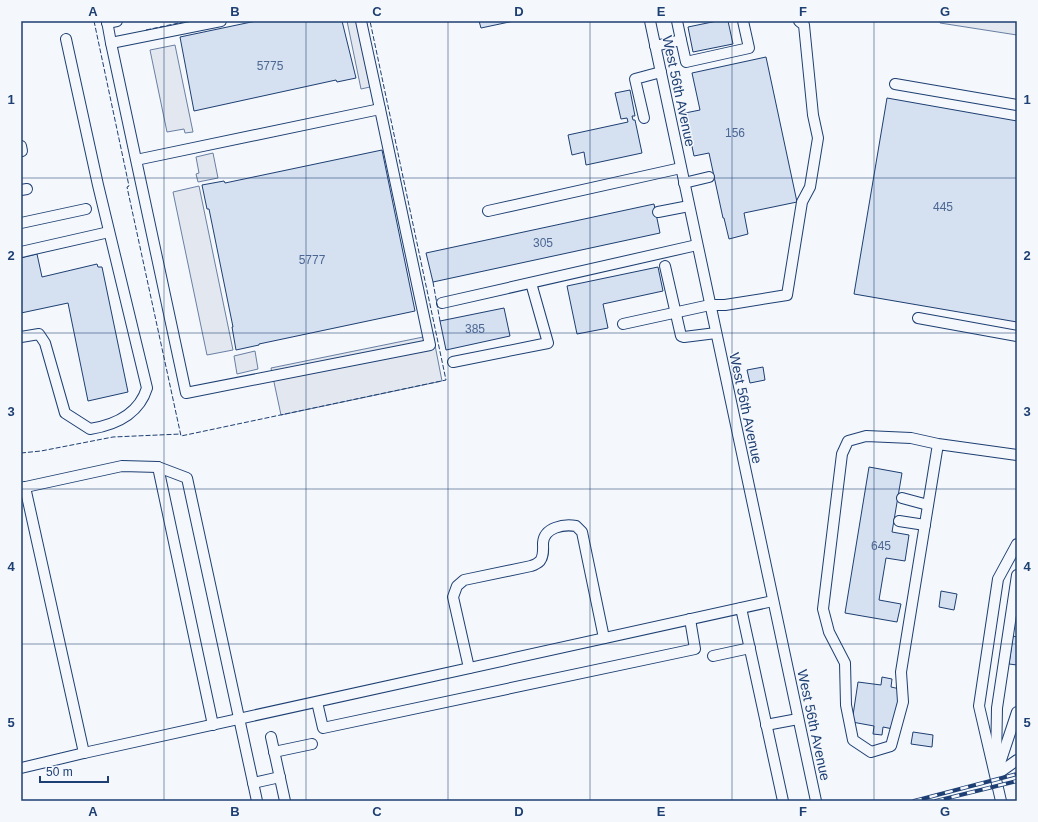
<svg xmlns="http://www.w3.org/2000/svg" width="1038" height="822" font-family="Arial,sans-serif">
<rect width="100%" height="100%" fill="#f4f7fb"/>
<g fill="#e3e8f0" stroke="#687fa3">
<polygon points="347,21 366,21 379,85 361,89"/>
<polygon points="940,21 1017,21 1017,35 940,23"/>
<polygon points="175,45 193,132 185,133 184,129 167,132 150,50"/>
<polygon points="213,153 218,178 198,182 196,174 199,173 196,157"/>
<polygon points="199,186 233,350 207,355 173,192"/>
<polygon points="433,335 442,381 281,415 271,368"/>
<polygon points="255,351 258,369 237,374 234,356"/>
</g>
<g fill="#d5e0f0" stroke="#1d3f73">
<polygon points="256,21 342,21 356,78 337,82 336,80 194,111 180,37"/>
<polygon points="479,21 514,21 481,28"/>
<polygon points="717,21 728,21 733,44 693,52 688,27"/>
<polygon points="766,57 797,202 744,213 748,234 729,239 724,218 723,218 709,153 694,156 685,113 700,110 692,73"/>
<polygon points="630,90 635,116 632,116 633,120 635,120 642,153 586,165 584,152 572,155 568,135 628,122 627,118 621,119 615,93"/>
<polygon points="887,98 1017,121 1017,322 854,294"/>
<polygon points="382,150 415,311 259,344 259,345 236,350 232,327 233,327 209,209 207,209 202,185 224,181 225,183"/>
<polygon points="654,204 660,233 433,282 426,253"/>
<polygon points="37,254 42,277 97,264 98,267 102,267 128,392 88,401 68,303 21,313 21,258"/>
<polygon points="658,267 663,291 603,304 608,328 577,334 567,286"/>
<polygon points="504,308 510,336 446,350 440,321"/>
<polygon points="763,367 765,380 750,383 747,370"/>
<polygon points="869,467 902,473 892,532 909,535 905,561 886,558 879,600 901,604 897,622 845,613"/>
<polygon points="941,591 957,594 954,610 939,607"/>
<polygon points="1013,636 1017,637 1017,665 1009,664"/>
<polygon points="882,677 892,679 891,687 900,689 893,729 883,727 882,735 873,734 874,726 852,722 858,682 881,685"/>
<polygon points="913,732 933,735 932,747 911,744"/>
</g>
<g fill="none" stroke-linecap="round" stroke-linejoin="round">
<g stroke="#1d3f73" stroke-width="12">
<g id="minor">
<polyline points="107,21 111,43 186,393 430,345 380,109 136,160"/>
<polyline points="361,21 380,109"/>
<polyline points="650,21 816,801"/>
<polyline points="677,21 681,40"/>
<polyline points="107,23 117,21"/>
<polyline points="111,43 221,21"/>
<polyline points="655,46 681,40 686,62 749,48 743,21"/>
<polyline points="895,84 1017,105"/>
<polyline points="644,118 635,79 661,72"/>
<polyline points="21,146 22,151"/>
<polyline points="684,183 709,177"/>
<polyline points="21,190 27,189"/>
<polyline points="488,211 681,168"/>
<polyline points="658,212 689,206"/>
<polyline points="21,223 86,209"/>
<polyline points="21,252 109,232"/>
<polyline points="665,266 681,336 684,337 716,333"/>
<polyline points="442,303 697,245"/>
<polyline points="918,318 1017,336"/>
<polyline points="623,324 710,305 725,305 787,295 802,202 810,187 818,138 813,115 804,25 799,21"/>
<path d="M21,337l18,-3 6,9 20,70 25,16c25,-4 49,-15 57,-41l-49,-203 -32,-146"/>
<polyline points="453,362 548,343 531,283"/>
<polyline points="938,444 911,438 866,436 848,441 842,454 823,609 829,632 845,663 846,705 853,740 871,752 891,746 903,702 901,672 938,444 1017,455"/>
<polyline points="158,467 213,725"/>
<polyline points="21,488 122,466 158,467 187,478 257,801"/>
<polyline points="902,498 928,505"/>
<polyline points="899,521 925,525"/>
<polyline points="741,608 783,801"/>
<polyline points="713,656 750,648"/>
<path d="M469,668l-16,-71 4,-11 7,-6 67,-14c3,-1 7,-3 9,-5 4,-5 3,-12 3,-18 1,-16 21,-19 33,-17l6,6 22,106"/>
<polyline points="317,702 323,728 695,649 690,619"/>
<polyline points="766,725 798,719"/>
<polyline points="271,737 285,801"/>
<polyline points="274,752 312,744"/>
<polyline points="84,753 773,601"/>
<polyline points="996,761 997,708 1017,575"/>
<polyline points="999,766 1017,712"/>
<polyline points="21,768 84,753 25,487"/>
<polyline points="996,775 1017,760"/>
<polyline points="253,783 280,777"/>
<polyline points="1001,801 979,706 998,579 1017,544"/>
</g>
</g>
<use href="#minor" stroke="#f4f7fb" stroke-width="10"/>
<g stroke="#1d3f73" stroke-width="4">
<g id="rail">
<polyline points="914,801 1017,774"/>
<polyline points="936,801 1017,781"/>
</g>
</g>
<use href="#rail" stroke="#f4f7fb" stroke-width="2.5" stroke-dasharray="8" stroke-linecap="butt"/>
<g stroke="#1d3f73" stroke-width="1" stroke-dasharray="5 2" stroke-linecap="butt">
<polyline points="94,21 129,186 127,187 181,436 446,380 370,21"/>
<polyline points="146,30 188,21"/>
<polyline points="433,282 440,321"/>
<polyline points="21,453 41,451 113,437 181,434"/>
</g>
</g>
<path fill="none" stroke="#1d3f73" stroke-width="1" stroke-opacity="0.55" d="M164,21v780M306,21v780M448,21v780M590,21v780M732,21v780M874,21v780M21,178h996M21,333h996M21,489h996M21,644h996"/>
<g text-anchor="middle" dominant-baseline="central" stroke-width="3" stroke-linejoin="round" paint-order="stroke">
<g font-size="12" fill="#4b6792">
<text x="270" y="66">5775</text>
<text x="735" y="133">156</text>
<text x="943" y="207">445</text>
<text x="543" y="243">305</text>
<text x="312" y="260">5777</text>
<text x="475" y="329">385</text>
<text x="881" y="546">645</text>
</g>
<g font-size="14" fill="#1d3f73" stroke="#f4f7fb">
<text transform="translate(679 91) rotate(78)">West 56th Avenue</text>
<text transform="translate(746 408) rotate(78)">West 56th Avenue</text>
<text transform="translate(814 725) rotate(78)">West 56th Avenue</text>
</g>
</g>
<rect width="1038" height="822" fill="none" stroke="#f4f7fb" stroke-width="44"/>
<path d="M40 776v6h68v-6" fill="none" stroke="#1d3f73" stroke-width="2"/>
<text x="46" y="776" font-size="12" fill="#1d3f73" stroke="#f4f7fb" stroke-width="3" paint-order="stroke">50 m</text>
<rect x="22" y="22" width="994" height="778" fill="none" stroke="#1d3f73" stroke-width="1.5"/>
<g font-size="13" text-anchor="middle" font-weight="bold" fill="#1d3f73">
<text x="93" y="16">A</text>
<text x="235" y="16">B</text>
<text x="377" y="16">C</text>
<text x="519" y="16">D</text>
<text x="661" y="16">E</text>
<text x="803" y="16">F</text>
<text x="945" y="16">G</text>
<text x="11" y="104">1</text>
<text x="1027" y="104">1</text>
<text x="11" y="260">2</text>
<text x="1027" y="260">2</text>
<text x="11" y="416">3</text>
<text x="1027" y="416">3</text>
<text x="11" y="571">4</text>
<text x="1027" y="571">4</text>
<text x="11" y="727">5</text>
<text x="1027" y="727">5</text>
<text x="93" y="816">A</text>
<text x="235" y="816">B</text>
<text x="377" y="816">C</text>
<text x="519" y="816">D</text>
<text x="661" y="816">E</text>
<text x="803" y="816">F</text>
<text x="945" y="816">G</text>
</g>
</svg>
